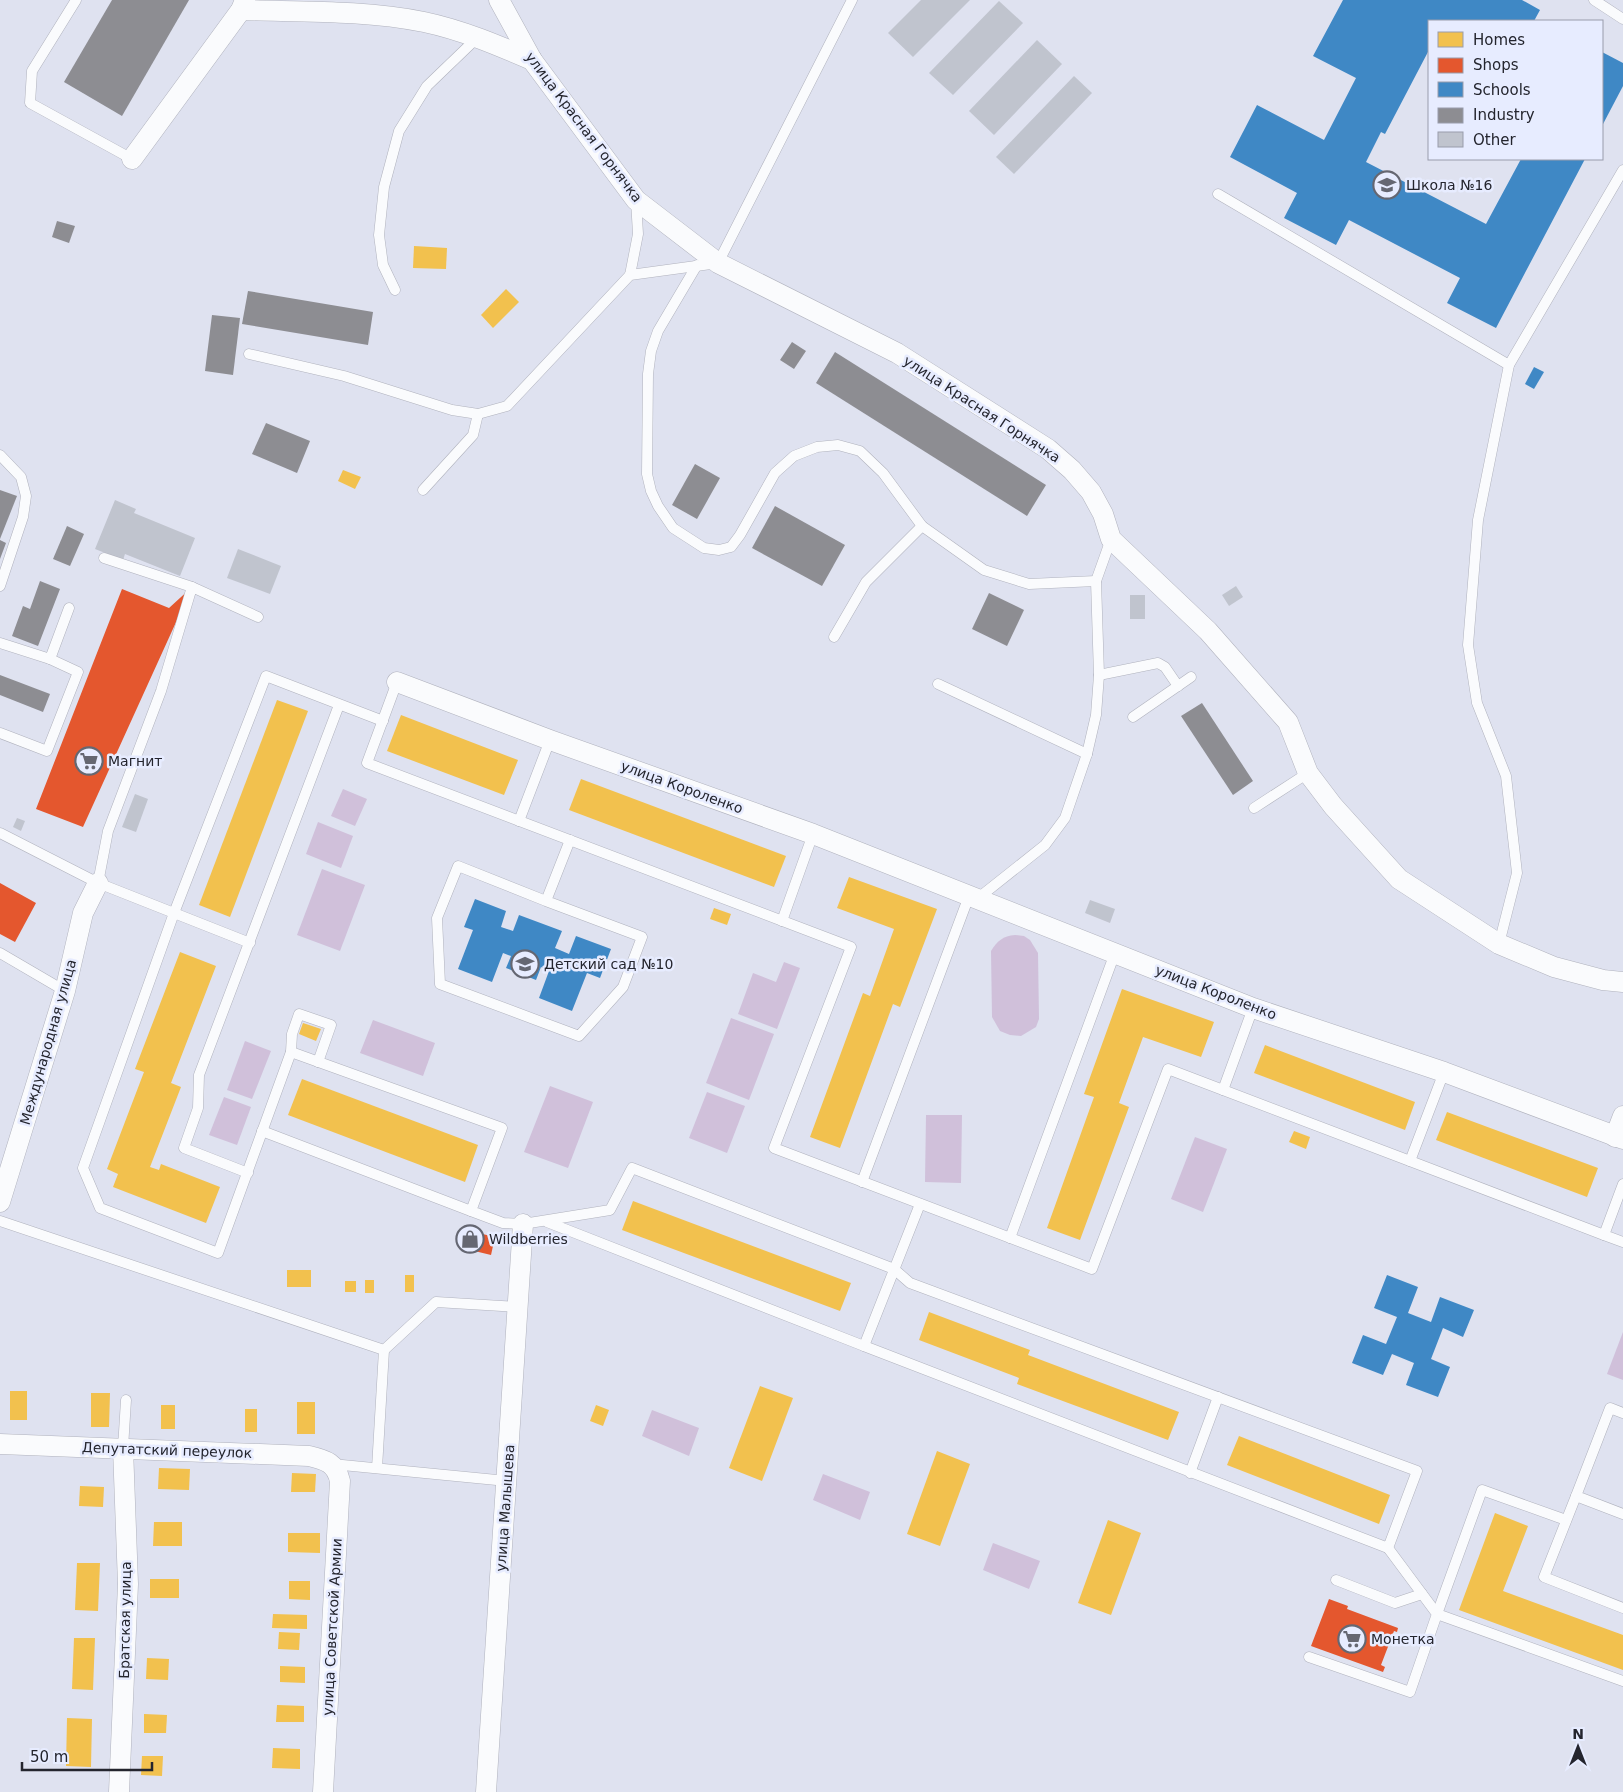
<svg xmlns="http://www.w3.org/2000/svg" width="1623" height="1792" font-family="'DejaVu Sans',sans-serif">
<rect width="100%" height="100%" fill="#dfe2f0"/>
<g fill="#d0c0da">
<polygon points="343,789 367,799 355,826 331,816"/>
<polygon points="318,822 353,836 341,868 306,854"/>
<polygon points="322,869 365,885 340,951 297,935"/>
<path d="M1015,935l9,1 6,4 8,13 1,66 -3,8 -15,9 -11,-1 -10,-4 -8,-14 -1,-66c6,-10 12,-15 24,-16z"/>
<polygon points="784,962 800,968 777,1029 738,1014 753,973 776,982"/>
<polygon points="731,1018 774,1034 749,1100 706,1083"/>
<polygon points="373,1020 435,1043 423,1076 360,1053"/>
<polygon points="245,1041 271,1051 252,1099 227,1090"/>
<polygon points="550,1086 593,1102 568,1168 524,1152"/>
<polygon points="707,1092 745,1106 727,1153 689,1138"/>
<polygon points="224,1097 251,1107 237,1145 209,1135"/>
<polygon points="926,1115 962,1115 961,1183 925,1182"/>
<polygon points="1195,1137 1227,1149 1203,1212 1171,1199"/>
<polygon points="1623,1332 1623,1380 1607,1374"/>
<polygon points="652,1410 699,1428 689,1456 642,1436"/>
<polygon points="823,1474 870,1492 860,1520 813,1500"/>
<polygon points="993,1543 1040,1561 1029,1589 983,1570"/>
</g>
<g fill="#f2c14e">
<polygon points="414,246 447,248 446,269 413,268"/>
<polygon points="506,289 519,302 493,328 481,315"/>
<polygon points="343,470 361,477 355,489 338,481"/>
<polygon points="277,700 308,711 230,917 199,905"/>
<polygon points="401,715 518,760 504,795 387,751"/>
<polygon points="581,779 786,856 774,887 569,810"/>
<polygon points="849,877 937,909 900,1007 893,1004 840,1148 810,1137 863,993 870,996 894,929 837,908"/>
<polygon points="714,908 731,914 727,925 710,919"/>
<polygon points="180,952 216,966 171,1083 181,1087 150,1167 159,1170 161,1164 220,1187 206,1223 113,1187 118,1174 107,1169 144,1072 135,1069"/>
<polygon points="1122,989 1214,1022 1201,1057 1143,1037 1119,1103 1129,1107 1080,1240 1047,1228 1094,1097 1084,1094"/>
<polygon points="303,1023 321,1029 316,1041 299,1034"/>
<polygon points="1265,1045 1415,1102 1405,1130 1254,1073"/>
<polygon points="302,1079 478,1145 465,1182 288,1115"/>
<polygon points="1447,1112 1598,1168 1587,1197 1436,1140"/>
<polygon points="1294,1131 1310,1137 1306,1149 1289,1142"/>
<polygon points="633,1201 851,1283 840,1311 622,1230"/>
<rect x="287" y="1270" width="24" height="17"/>
<rect x="405" y="1275" width="9" height="17"/>
<rect x="365" y="1280" width="9" height="13"/>
<rect x="345" y="1281" width="11" height="11"/>
<polygon points="929,1312 1030,1350 1028,1355 1179,1412 1168,1440 1017,1384 1019,1378 919,1340"/>
<polygon points="760,1386 793,1398 762,1481 729,1468"/>
<rect x="10" y="1391" width="17" height="29"/>
<polygon points="91,1393 110,1393 109,1427 91,1427"/>
<rect x="297" y="1402" width="18" height="32"/>
<rect x="161" y="1405" width="14" height="24"/>
<polygon points="596,1405 609,1410 603,1426 590,1421"/>
<rect x="245" y="1409" width="12" height="23"/>
<polygon points="1239,1436 1390,1495 1379,1524 1227,1465"/>
<polygon points="937,1451 970,1464 940,1546 907,1534"/>
<polygon points="159,1468 190,1469 189,1490 158,1489"/>
<polygon points="292,1473 316,1474 315,1492 291,1492"/>
<polygon points="80,1486 104,1487 103,1507 79,1506"/>
<polygon points="1495,1513 1528,1526 1503,1591 1623,1635 1623,1670 1459,1610"/>
<polygon points="1108,1520 1141,1533 1111,1615 1078,1603"/>
<polygon points="154,1522 182,1522 182,1546 153,1546"/>
<polygon points="288,1533 320,1533 320,1553 288,1552"/>
<polygon points="77,1563 100,1563 98,1611 75,1610"/>
<rect x="150" y="1579" width="29" height="19"/>
<polygon points="289,1581 310,1581 310,1600 289,1599"/>
<polygon points="273,1614 307,1615 307,1629 272,1628"/>
<polygon points="279,1632 300,1633 299,1650 278,1649"/>
<polygon points="74,1638 95,1638 93,1690 72,1689"/>
<polygon points="147,1658 169,1659 168,1680 146,1679"/>
<polygon points="280,1666 305,1667 305,1683 280,1682"/>
<polygon points="277,1705 304,1706 304,1722 276,1722"/>
<polygon points="144,1714 167,1715 166,1733 144,1733"/>
<polygon points="67,1718 92,1719 91,1767 66,1766"/>
<polygon points="273,1748 300,1749 300,1769 272,1768"/>
<polygon points="142,1756 163,1756 162,1776 141,1775"/>
</g>
<g fill="#e4572e">
<polygon points="192,587 83,827 36,809 122,589 169,608"/>
<polygon points="0,883 36,903 15,942 0,934"/>
<polygon points="462,1229 495,1237 491,1255 458,1247"/>
<polygon points="1329,1599 1348,1606 1347,1609 1398,1628 1397,1632 1394,1631 1381,1665 1385,1667 1383,1672 1311,1646"/>
</g>
<g fill="#3f88c5">
<polygon points="1343,0 1522,0 1540,10 1534,21 1429,21 1429,50 1385,134 1381,132 1366,162 1486,224 1521,159 1585,159 1496,328 1447,303 1460,278 1349,220 1336,245 1284,218 1297,193 1230,157 1257,105 1324,140 1356,78 1313,56"/>
<polygon points="1602,52 1623,63 1623,86 1602,126"/>
<polygon points="1534,367 1544,372 1534,389 1525,384"/>
<polygon points="475,899 506,911 501,927 513,931 519,915 562,931 555,948 569,954 576,936 611,949 600,978 587,973 572,1011 539,998 549,971 541,967 536,980 506,968 511,956 503,953 492,982 458,969 473,930 464,927"/>
<polygon points="1387,1275 1418,1287 1408,1313 1431,1322 1440,1297 1474,1310 1463,1337 1443,1328 1431,1359 1450,1367 1438,1397 1406,1385 1414,1363 1392,1354 1383,1375 1352,1363 1363,1335 1386,1344 1397,1317 1374,1308"/>
</g>
<g fill="#8d8d92">
<polygon points="112,0 189,0 122,116 64,82"/>
<polygon points="57,221 75,226 69,243 52,237"/>
<polygon points="248,291 373,312 368,345 242,324"/>
<polygon points="212,315 240,318 233,375 205,371"/>
<polygon points="792,342 806,351 794,369 780,360"/>
<polygon points="835,352 1046,485 1027,516 816,383"/>
<polygon points="266,423 310,441 297,473 252,454"/>
<polygon points="695,464 720,478 697,519 672,505"/>
<polygon points="0,490 17,496 0,539"/>
<polygon points="775,506 845,545 822,586 752,548"/>
<polygon points="67,526 84,534 70,566 53,559"/>
<polygon points="0,540 6,543 0,559"/>
<polygon points="40,581 60,589 38,646 12,636 23,606 30,609"/>
<polygon points="989,593 1024,610 1007,646 972,629"/>
<polygon points="0,675 50,694 43,712 0,695"/>
<polygon points="1202,703 1253,781 1233,795 1181,716"/>
</g>
<g fill="#c0c4ce">
<polygon points="921,0 970,0 913,57 888,33"/>
<polygon points="999,1 1023,23 953,95 929,73"/>
<polygon points="1037,40 1062,64 994,135 969,111"/>
<polygon points="1074,76 1092,93 1014,174 996,157"/>
<polygon points="115,500 136,509 134,513 195,538 180,576 125,554 123,560 95,549"/>
<polygon points="238,549 281,566 270,594 227,578"/>
<polygon points="1236,586 1243,597 1229,606 1222,595"/>
<rect x="1130" y="595" width="15" height="24"/>
<polygon points="135,794 148,799 136,832 122,827"/>
<polygon points="17,818 25,821 21,831 13,827"/>
<polygon points="1090,900 1115,909 1110,923 1085,913"/>
</g>
<g fill="none" stroke-linecap="round" stroke-linejoin="round">
<g stroke="#b0b2bd" stroke-width="11">
<g id="service">
<polyline points="76,0 32,71 30,103 132,159"/>
<polyline points="1594,0 1623,19"/>
<polyline points="1218,194 1509,365"/>
<polyline points="697,265 658,331 651,351 648,374 647,474 651,491 658,506 673,528 704,548 719,550 731,547 740,535 775,473 794,456 817,447 838,445 860,451 883,473 922,526 984,570 1029,584 1096,581"/>
<polyline points="630,275 638,234 636,200"/>
<polyline points="395,290 383,265 379,235 384,187 399,131 427,86 478,37"/>
<polyline points="249,354 344,376 452,410 478,414 507,406 630,275 718,263 852,0"/>
<polyline points="0,455 21,477 26,496 23,517 0,586"/>
<polyline points="423,490 473,435 478,414"/>
<polyline points="104,558 192,587"/>
<polyline points="834,637 866,582 922,526"/>
<polyline points="0,643 50,659 69,608"/>
<polyline points="1099,675 1158,663 1165,667 1178,686"/>
<polyline points="397,682 367,763 851,947 774,1148 1092,1269 1168,1069 1410,1161 1444,1072"/>
<polyline points="938,684 1087,754"/>
<polyline points="1133,717 1191,677"/>
<polyline points="383,721 266,676 174,913 83,1168 100,1208 218,1253 291,1052 502,1128 471,1211 503,1223 523,1224 610,1210 632,1168 894,1269 910,1283 1417,1471 1388,1548 864,1346"/>
<polyline points="0,733 47,751 78,672 50,659"/>
<polyline points="1254,808 1308,773"/>
<polyline points="519,821 550,740"/>
<polyline points="0,833 98,883 250,943"/>
<polyline points="98,883 108,831 161,691 192,587 258,617"/>
<polyline points="977,899 1045,845 1065,818 1087,754 1096,715 1099,675 1096,581 1111,539"/>
<polyline points="546,901 642,937 623,987 579,1036 440,984 437,918 458,866 546,901 570,840"/>
<polyline points="782,921 813,834"/>
<polyline points="1499,944 1517,873 1506,776 1477,703 1468,645 1478,520 1509,365 1623,170"/>
<polyline points="0,953 65,991"/>
<polyline points="291,1052 292,1034 299,1014 331,1025 318,1062"/>
<polyline points="1223,1090 1253,1008"/>
<polyline points="262,1131 471,1211"/>
<polyline points="1410,1161 1604,1235"/>
<polyline points="248,1173 184,1148 198,1108 199,1075 339,705"/>
<polyline points="862,1182 969,896"/>
<polyline points="1623,1184 1604,1235 1623,1242"/>
<polyline points="0,1221 384,1350 377,1468"/>
<polyline points="547,1222 864,1346 920,1204"/>
<polyline points="1010,1238 1115,953"/>
<polyline points="384,1350 436,1302 519,1307"/>
<polyline points="1623,1413 1610,1408 1576,1496 1623,1514"/>
<polyline points="123,1448 126,1400"/>
<polyline points="332,1464 507,1481"/>
<polyline points="1190,1473 1218,1397"/>
<polyline points="1576,1496 1544,1577 1623,1608"/>
<polyline points="1566,1520 1482,1490 1437,1614 1623,1681"/>
<polyline points="1336,1580 1395,1603 1422,1594"/>
<polyline points="1309,1657 1410,1692 1437,1614 1388,1548"/>
</g>
</g>
<g stroke="#b0b2bd" stroke-width="21">
<g id="minor">
<polyline points="499,0 532,60 636,200 718,263 897,353 1048,449 1072,470 1091,492 1103,514 1111,539 1208,631 1288,722 1308,773 1333,806 1399,879 1499,944 1554,967 1603,980 1623,982"/>
<path d="M241,10c60,2 123,0 183,12 38,8 73,23 108,38"/>
<polyline points="132,159 241,10 245,0"/>
<polyline points="397,682 550,740 813,834 1253,1008 1444,1072 1623,1139"/>
<polyline points="1615,1137 1623,1116"/>
<polyline points="0,1202 65,991 83,913 98,883"/>
<path d="M0,1444l309,12c17,4 27,7 31,25l-17,311"/>
<polyline points="119,1792 128,1584 123,1448"/>
<polyline points="486,1792 523,1224"/>
</g>
</g>
<use href="#service" stroke="#fafbfd" stroke-width="10"/>
<use href="#minor" stroke="#fafbfd" stroke-width="20"/>
</g>
<defs>
<g id="school-ring" transform="scale(1.4375)"><circle r="9.5" fill="#e7ecff" stroke="#656772" stroke-width="1.5"/><path d="M0-5L7-2L0 1L-7-2ZM-4 1L0 2.5L4 1V4Q0 6-4 4Z" fill="#656772"/></g>
<g id="supermarket-ring" transform="scale(1.4375)"><circle r="9.5" fill="#e7ecff" stroke="#656772" stroke-width="1.5"/><path d="M-6-5.5h2.5l.6 2H6L4.5 2H-2.5L-4.4-4H-6ZM-1.5 3.2a1.3 1.3 0 1 0 .1 0ZM3 3.2a1.3 1.3 0 1 0 .1 0Z" fill="#656772"/></g>
<g id="shop-ring" transform="scale(1.4375)"><circle r="9.5" fill="#e7ecff" stroke="#656772" stroke-width="1.5"/><path d="M-5-2.5h2.3a2.7 3.5 0 0 1 5.4 0H5L5.5 6h-11ZM-1.5-2.5h3a1.5 2.3 0 0 0-3 0Z" fill="#656772"/></g>
</defs>
<g fill-rule="evenodd">
<use href="#school-ring" x="1387" y="185"/>
<use href="#supermarket-ring" x="89" y="761"/>
<use href="#school-ring" x="525" y="964"/>
<use href="#shop-ring" x="470" y="1239"/>
<use href="#supermarket-ring" x="1352" y="1639"/>
</g>
<g text-anchor="middle" dominant-baseline="central" stroke-width="5" stroke-linejoin="round" paint-order="stroke">
<g font-size="14" fill="#24252e" stroke="#e7ecff">
<text transform="translate(584 127) rotate(53)">улица Красная Горнячка</text>
<text transform="translate(982 409) rotate(33)">улица Красная Горнячка</text>
<text transform="translate(682 787) rotate(20)">улица Короленко</text>
<text transform="translate(1216 992) rotate(21)">улица Короленко</text>
<text transform="translate(48 1042) rotate(-74)">Международная улица</text>
<text transform="translate(167 1450) rotate(2)">Депутатский переулок</text>
<text transform="translate(505 1508) rotate(-86)">улица Малышева</text>
<text transform="translate(125 1620) rotate(-89)">Братская улица</text>
<text transform="translate(332 1627) rotate(-87)">улица Советской Армии</text>
</g>
<g font-size="14" fill="#24252e" stroke="#e7ecff" text-anchor="start">
<text x="1406" y="185">Школа №16</text>
<text x="108" y="761">Магнит</text>
<text x="544" y="964">Детский сад №10</text>
<text x="489" y="1239">Wildberries</text>
<text x="1371" y="1639">Монетка</text>
</g>
</g>
<rect x="1428" y="20" width="175" height="140" fill="#e7ecff" stroke="#999cab"/>
<rect x="1438" y="32" width="25" height="15" fill="#f2c14e" stroke="#999cab"/>
<text x="1473" y="45" font-size="15" fill="#24252e">Homes</text>
<rect x="1438" y="58" width="25" height="15" fill="#e4572e" stroke="#999cab"/>
<text x="1473" y="70" font-size="15" fill="#24252e">Shops</text>
<rect x="1438" y="82" width="25" height="15" fill="#3f88c5" stroke="#999cab"/>
<text x="1473" y="95" font-size="15" fill="#24252e">Schools</text>
<rect x="1438" y="108" width="25" height="15" fill="#8d8d92" stroke="#999cab"/>
<text x="1473" y="120" font-size="15" fill="#24252e">Industry</text>
<rect x="1438" y="132" width="25" height="15" fill="#c0c4ce" stroke="#999cab"/>
<text x="1473" y="145" font-size="15" fill="#24252e">Other</text>
<g transform="translate(1578 1747)" stroke="#e7ecff" stroke-width="4" paint-order="stroke">
<path d="M0-4L9 19L0 12L-9 19Z" fill="#24252e"/>
<text y="-8" font-size="14" font-weight="bold" text-anchor="middle" fill="#24252e">N</text>
</g>
<path d="M22 1762v8h130v-8" fill="none" stroke="#24252e" stroke-width="2.5"/>
<text x="30" y="1762" font-size="15" fill="#24252e" stroke="#e7ecff" stroke-width="4" paint-order="stroke">50 m</text>
</svg>
